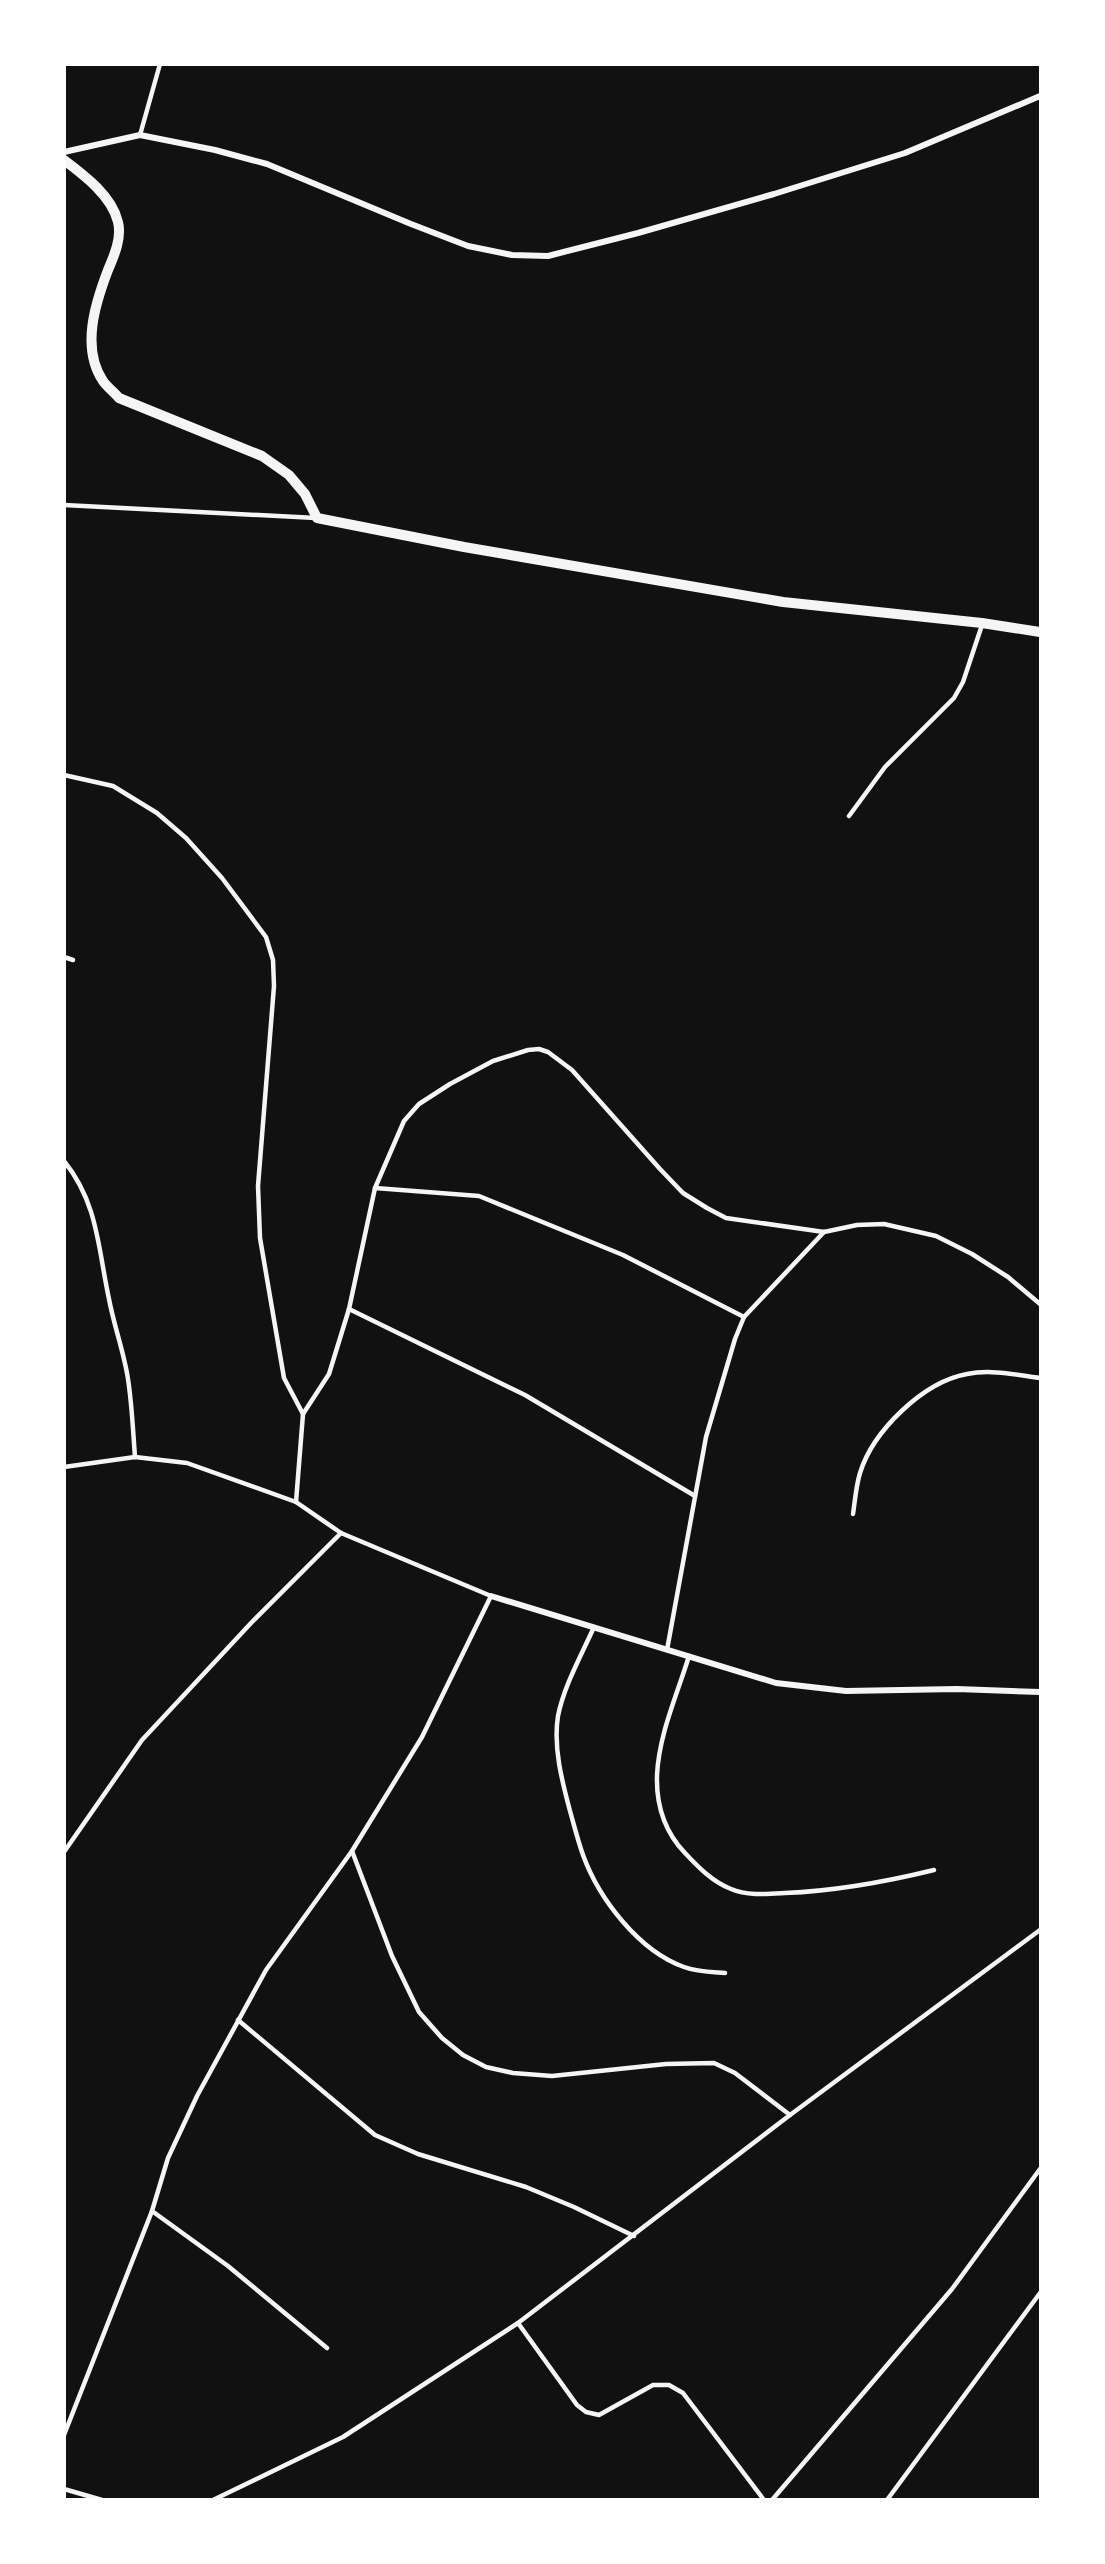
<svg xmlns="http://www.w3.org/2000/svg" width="1105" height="2564" font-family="'Exo 2',sans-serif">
<rect width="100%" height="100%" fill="#111"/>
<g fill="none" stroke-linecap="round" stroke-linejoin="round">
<g stroke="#f5f5f5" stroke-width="4.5">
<polyline points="140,135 160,64"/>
<polyline points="64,505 316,518"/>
<polyline points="64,775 113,786 157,813 186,838 222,878 266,937 273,960 274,986 258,1186 260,1238 284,1378 303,1414 296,1502"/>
<polyline points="849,816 885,767 954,698 963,682 982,625"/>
<polyline points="64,957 73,960"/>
<path d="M64,1161c34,42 34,87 45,138 5,27 15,53 19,80 4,26 5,52 7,78"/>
<polyline points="375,1188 479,1196 623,1255 744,1317"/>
<polyline points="349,1309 525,1395 695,1496"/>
<polyline points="303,1414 329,1374 349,1309 375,1188 404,1121 419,1104 450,1084 493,1061 528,1050 539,1049 548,1052 572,1070 660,1169 683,1193 707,1208 726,1218 824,1232 857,1225 884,1224 936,1236 972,1254 1008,1277 1040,1304"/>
<polyline points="64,1467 135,1457 187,1463 296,1502 341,1533 491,1596 422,1737 352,1851 266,1970 197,2096 168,2158 152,2211 64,2435"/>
<path d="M853,1514c2,-13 3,-28 7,-41 13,-42 63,-91 107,-99 24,-5 50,1 73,4"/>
<path d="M594,1627c-13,29 -30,59 -36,89 -5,31 4,65 12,95 4,14 8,30 13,44 16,44 56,96 101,112 13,5 28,5 41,6"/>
<polyline points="667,1650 706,1437 735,1339 744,1317 824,1232"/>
<path d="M689,1656c-12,39 -30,78 -32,119 -1,30 7,56 28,78 14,15 28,29 46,36 16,7 37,5 54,4 51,-2 100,-11 149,-23"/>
<polyline points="352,1851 392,1956 419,2012 442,2038 463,2055 486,2067 513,2073 552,2076 666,2064 714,2063 735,2073 790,2115 518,2323"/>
<polyline points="64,1852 142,1740 252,1622 341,1533"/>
<polyline points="238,2020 375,2135 418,2154 526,2187 574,2207 634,2236"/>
<polyline points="790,2115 1040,1930"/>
<polyline points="152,2211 228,2266 327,2348"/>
<polyline points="64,2489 102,2500"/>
<polyline points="213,2500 343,2437 518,2323 577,2405 586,2412 599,2415 653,2385 669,2385 683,2393 764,2500"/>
<polyline points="772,2500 952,2289 1040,2169"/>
<polyline points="887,2500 1040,2293"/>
</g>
<g stroke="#f5f5f5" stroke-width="6">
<polyline points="64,152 140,135 215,150 267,164 411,224 468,246 512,255 548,256 638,233 774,194 905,153 1040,96"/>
<polyline points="491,1596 776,1683 846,1691 957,1689 1040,1692"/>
</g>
<path stroke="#f5f5f5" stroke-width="10" d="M64,160c20,15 48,36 54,62 4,16 -4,34 -10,48 -13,34 -27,78 -5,111 4,6 11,11 16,17l143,58 27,19 16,19 12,24 147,29 319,55 199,21 58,9"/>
</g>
<rect width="1105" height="2564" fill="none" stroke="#ffffff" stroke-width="132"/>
</svg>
